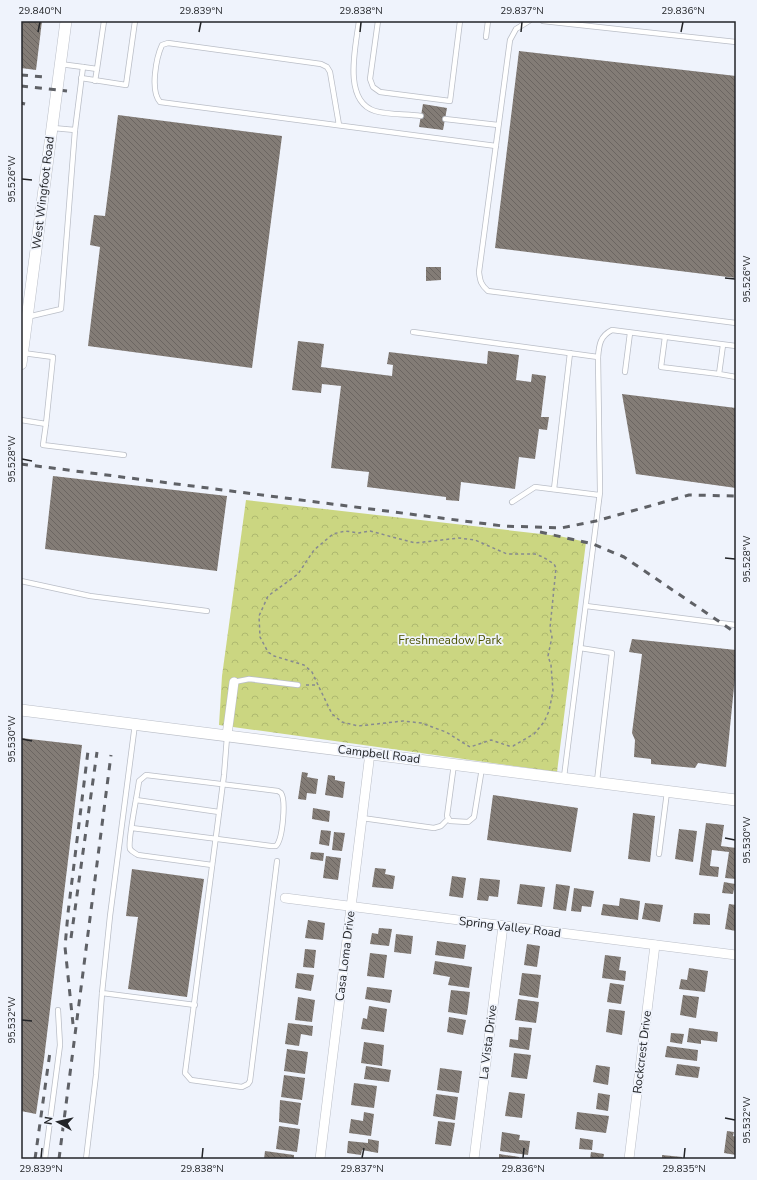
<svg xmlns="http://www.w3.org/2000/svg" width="757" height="1180" font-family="'Nunito Sans',sans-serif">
<defs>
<pattern id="park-crowns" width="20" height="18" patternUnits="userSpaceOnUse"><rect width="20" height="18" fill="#cbd681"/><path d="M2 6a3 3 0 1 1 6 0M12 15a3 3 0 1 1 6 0" fill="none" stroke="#aeb86f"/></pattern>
<pattern id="building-back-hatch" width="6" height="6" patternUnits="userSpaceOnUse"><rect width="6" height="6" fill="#837c76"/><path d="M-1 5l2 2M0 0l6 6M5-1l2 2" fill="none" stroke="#6b6561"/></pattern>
</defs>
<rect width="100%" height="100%" fill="#eff3fc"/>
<polygon fill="url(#park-crowns)" points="246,500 559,536 586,542 557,772 219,725 222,676"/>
<g fill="url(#building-back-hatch)">
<polygon points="21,21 42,21 36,70 21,68"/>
<polygon points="519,51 736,76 736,278 495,248"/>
<polygon points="423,104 447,108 443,130 419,127"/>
<polygon points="118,115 282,136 252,368 88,346 100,247 90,245 94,215 105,216"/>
<polygon points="426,267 441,267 441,280 426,281"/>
<polygon points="298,341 324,344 321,367 392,376 393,365 387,364 389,352 487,364 488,351 519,355 516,380 531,382 532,374 546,376 541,417 549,417 547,430 539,429 535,459 519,457 515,489 461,482 459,501 446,500 446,497 367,487 369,472 331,468 341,386 322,384 321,393 292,390"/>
<polygon points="622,394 736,408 736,488 636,474"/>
<polygon points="53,476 227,496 217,571 45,549"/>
<polygon points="632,639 736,650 736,667 726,767 698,763 695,768 651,764 651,759 634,757 635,740 632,733 642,654 629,652"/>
<polygon points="21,738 82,745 44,1059 36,1114 21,1111"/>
<polygon points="302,772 308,773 307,777 318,779 316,794 307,793 306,800 298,799"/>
<polygon points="328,775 335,776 335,780 345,782 343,798 325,795"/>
<polygon points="493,795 578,808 571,852 487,840"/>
<polygon points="313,808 330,811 329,822 312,819"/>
<polygon points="633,813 655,816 650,862 628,859"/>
<polygon points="706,823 724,825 721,846 736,848 736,879 725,878 729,852 712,850 710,866 719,867 718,877 699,875"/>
<polygon points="679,829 697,831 693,862 675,859"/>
<polygon points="321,830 331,831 329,846 319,844"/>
<polygon points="334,832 345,833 342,851 332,850"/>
<polygon points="311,852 324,853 323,861 310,859"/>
<polygon points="326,856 341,858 338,880 323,878"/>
<polygon points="375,868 386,869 385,874 395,876 393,889 372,887"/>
<polygon points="132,869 204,879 187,997 128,989 138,917 126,916"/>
<polygon points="452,876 466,878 463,898 449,896"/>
<polygon points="480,878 500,880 498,897 489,896 488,901 477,900"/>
<polygon points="724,882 735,884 733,894 722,893"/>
<polygon points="520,884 545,887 542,907 517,904"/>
<polygon points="556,884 570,886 566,911 553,909"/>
<polygon points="574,888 594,891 591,907 582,906 581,912 571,911"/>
<polygon points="620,898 640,901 638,920 601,915 603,904 619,906"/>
<polygon points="645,903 663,905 660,922 642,919"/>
<polygon points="729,904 736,905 736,931 725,929"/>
<polygon points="694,913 710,914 710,925 693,924"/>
<polygon points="308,920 325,923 323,940 305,938"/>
<polygon points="379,928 392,929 389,946 370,944 372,933 378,934"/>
<polygon points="396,934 413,936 411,954 394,952"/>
<polygon points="437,941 466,945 464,959 435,955"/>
<polygon points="527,944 540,946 537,967 524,965"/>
<polygon points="305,949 316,950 314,968 303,967"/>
<polygon points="370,953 387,955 384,978 367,976"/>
<polygon points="605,955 621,957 619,970 626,971 625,981 602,978"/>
<polygon points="435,961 472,967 469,988 448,985 450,977 433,974"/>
<polygon points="689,968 708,971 705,992 679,989 681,979 687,980"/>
<polygon points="297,973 314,975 311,991 295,988"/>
<polygon points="522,973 541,975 538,998 519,995"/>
<polygon points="610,983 624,985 621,1004 607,1002"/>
<polygon points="367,987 392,990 390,1003 365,999"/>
<polygon points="451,990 470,992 467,1015 448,1012"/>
<polygon points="683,995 699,997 696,1018 680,1015"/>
<polygon points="298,997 315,1000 312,1022 295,1020"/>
<polygon points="518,999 539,1002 536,1023 515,1020"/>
<polygon points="369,1006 387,1009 384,1032 361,1029 363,1018 367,1019"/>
<polygon points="609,1009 625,1011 622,1035 606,1032"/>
<polygon points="449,1017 466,1020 463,1035 447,1032"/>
<polygon points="288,1023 313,1026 312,1036 301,1034 299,1046 285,1044"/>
<polygon points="519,1027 532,1028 529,1050 509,1047 510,1039 518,1040"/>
<polygon points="689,1028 718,1032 717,1042 701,1040 701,1044 687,1042"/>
<polygon points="671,1033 684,1034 682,1044 670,1042"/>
<polygon points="364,1042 384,1045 382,1066 361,1063"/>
<polygon points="667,1046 698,1050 697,1061 665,1057"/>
<polygon points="287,1049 308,1052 305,1074 284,1071"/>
<polygon points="514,1053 531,1055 527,1079 511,1077"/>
<polygon points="677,1064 700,1067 698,1078 675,1075"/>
<polygon points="596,1065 610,1067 608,1085 593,1082"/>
<polygon points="366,1066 391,1070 389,1082 364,1079"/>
<polygon points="440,1068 462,1071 459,1093 437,1090"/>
<polygon points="284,1075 305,1078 302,1100 281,1097"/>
<polygon points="354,1083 377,1086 374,1108 351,1105"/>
<polygon points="509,1092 525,1094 522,1118 505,1116"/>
<polygon points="598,1093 610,1095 608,1111 596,1109"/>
<polygon points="436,1094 458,1097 455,1120 433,1116"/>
<polygon points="280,1100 301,1103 298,1125 279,1122"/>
<polygon points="364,1112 374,1114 371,1136 349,1133 351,1119 363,1121"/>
<polygon points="577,1112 609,1116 606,1133 575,1129"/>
<polygon points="438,1121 455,1123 451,1146 435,1144"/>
<polygon points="279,1126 300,1129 297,1152 276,1149"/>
<polygon points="727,1131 734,1132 733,1136 736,1137 736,1155 724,1153"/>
<polygon points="502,1132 520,1135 519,1140 530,1141 528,1155 500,1151"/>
<polygon points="580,1138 593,1140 592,1150 579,1149"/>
<polygon points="368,1139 379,1141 378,1153 362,1150 361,1155 347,1153 348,1141 368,1143"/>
<polygon points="265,1151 294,1155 294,1159 264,1159"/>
<polygon points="591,1152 604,1154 603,1159 590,1159"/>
<polygon points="499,1154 519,1157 519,1159 499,1159"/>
<polygon points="662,1155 682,1157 682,1159 662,1159"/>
</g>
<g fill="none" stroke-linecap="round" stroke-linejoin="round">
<g stroke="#babec7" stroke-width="6">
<g id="service">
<path d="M359,21c-3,24 -17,80 16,90 14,4 31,3 46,5"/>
<polyline points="378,21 370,79 373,87 380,92 450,101 460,21"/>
<path d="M529,21l-13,8 -6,11 -31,232c1,9 2,13 9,19l248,32"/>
<polyline points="543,21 736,42"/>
<polyline points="486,37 488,21"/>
<polyline points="83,67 97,69 104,21"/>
<polyline points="81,78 126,85 135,21"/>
<polyline points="95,81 97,69"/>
<polyline points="445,119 498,125"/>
<path d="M339,125l-9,-53 -3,-5 -6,-3 -153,-21 -6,2c-6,13 -12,46 -2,57l336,44"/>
<polyline points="53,128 75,130 83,67 60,64"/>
<polyline points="21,316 27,317 61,309 75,130"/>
<polyline points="413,332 598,357"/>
<polyline points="665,337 661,367 719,374"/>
<polyline points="723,345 719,374 736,377"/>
<polyline points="625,372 630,333"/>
<polyline points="21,420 46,424 53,357 23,353"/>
<polyline points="46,424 43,445 124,455"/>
<polyline points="554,489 570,353"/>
<polyline points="512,502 535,487 599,495"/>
<polyline points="21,581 90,596 207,611"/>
<polyline points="586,606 736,625"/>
<polyline points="580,648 612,653 597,781"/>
<polyline points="234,682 249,679 298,685"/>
<polyline points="135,724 110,916 102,993 195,1005"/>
<polyline points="227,737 224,775 185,1073 191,1080 242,1087 248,1084 250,1081 277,861"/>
<polyline points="454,764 447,816 450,821 468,822 474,817 482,768"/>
<path d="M564,777l36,-285 -2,-135c1,-12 2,-21 14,-27l124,16"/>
<polyline points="136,800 219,812"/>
<polyline points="362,818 434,828 441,826 448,819"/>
<path d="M132,828l139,18h5c7,-7 10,-46 5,-53l-3,-2 -132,-16 -7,6c-1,11 -12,61 -9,68 2,3 5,4 8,6l74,10"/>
<polyline points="659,854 667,792"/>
<polyline points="45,1159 60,1045 58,1010"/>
<polyline points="86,1159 96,1075 102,993"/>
</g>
</g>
<g stroke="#babec7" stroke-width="10">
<g id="minor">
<polyline points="227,735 234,682"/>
<polyline points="285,898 736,955"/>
<polyline points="320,1159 370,753"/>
<polyline points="474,1159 503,926"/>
<polyline points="629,1159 655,945"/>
</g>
</g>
<g stroke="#babec7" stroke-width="12">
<g id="tertiary">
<polyline points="21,364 66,21"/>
<polyline points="21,710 736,800"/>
</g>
</g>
<polyline stroke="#878a90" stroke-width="1.5" stroke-dasharray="3 3" stroke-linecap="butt" points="306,685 318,685 312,672 304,665 274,656 268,652 260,637 259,616 268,596 298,574 314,550 333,534 345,531 359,533 370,531 415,543 459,538 475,540 507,554 535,554 543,557 554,564 556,568 550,628 552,637 548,656 551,665 553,691 549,711 544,722 534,734 513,746 509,746 491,740 470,747 446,732 421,723 403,721 358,726 342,722 332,714 318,685"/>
<use href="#service" stroke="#fff" stroke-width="4.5"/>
<use href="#minor" stroke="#fff" stroke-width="9"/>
<use href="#tertiary" stroke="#fff" stroke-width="11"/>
<g stroke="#5f6166" stroke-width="3" stroke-dasharray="7 7" stroke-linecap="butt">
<polyline points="21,75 44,77"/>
<polyline points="21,86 67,91"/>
<polyline points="21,103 25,104"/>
<polyline points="21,464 503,526 561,528 596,521 689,495 736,496"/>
<polyline points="540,532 593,544 624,557 736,633"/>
<polyline points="71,938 97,752"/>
<polyline points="73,1024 65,947 68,913 88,751"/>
<polyline points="35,1159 50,1052"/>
<polyline points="59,1159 111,755"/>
</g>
</g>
<path fill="none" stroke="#232528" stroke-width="1.5" d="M38,32l2,-10M199,32l2,-10M360,32l1,-10M521,32l1,-10M681,32l2,-10M22,179l10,1M725,278l10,1M22,459l10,2M725,558l10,1M22,739l10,2M725,838l10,2M22,1020l10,1M725,1118l10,2M41,1158l1,-10M202,1158l1,-10M362,1158l2,-10M523,1158l1,-10M684,1158l1,-10"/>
<g text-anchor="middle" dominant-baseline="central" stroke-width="3.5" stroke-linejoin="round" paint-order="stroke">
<g font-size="12" fill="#232528" stroke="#eff3fc">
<text transform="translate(43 193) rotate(-83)">West Wingfoot Road</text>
<text transform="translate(379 754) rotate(7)">Campbell Road</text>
<text transform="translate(510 927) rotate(7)">Spring Valley Road</text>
<text transform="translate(345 956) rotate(-83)">Casa Loma Drive</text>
<text transform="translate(488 1042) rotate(-83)">La Vista Drive</text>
<text transform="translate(642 1052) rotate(-83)">Rockcrest Drive</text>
</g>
<g font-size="12" fill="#4b5200" stroke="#eff3fc">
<text x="450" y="640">Freshmeadow Park</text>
</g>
</g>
<rect width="757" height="1180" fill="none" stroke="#eff3fc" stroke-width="44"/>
<g transform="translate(58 1122) rotate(278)" stroke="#eff3fc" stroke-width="3" paint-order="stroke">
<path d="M0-3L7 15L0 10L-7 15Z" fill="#232528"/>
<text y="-6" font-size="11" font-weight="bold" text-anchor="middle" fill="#232528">N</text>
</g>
<rect x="22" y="22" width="713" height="1136" fill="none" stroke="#232528" stroke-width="1.5"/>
<g font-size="10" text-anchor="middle" fill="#232528">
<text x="40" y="14">29.840°N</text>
<text x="201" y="14">29.839°N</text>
<text x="361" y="14">29.838°N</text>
<text x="522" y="14">29.837°N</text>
<text x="683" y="14">29.836°N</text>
<text transform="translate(11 179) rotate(-90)" y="4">95.526°W</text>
<text transform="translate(746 279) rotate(-90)" y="4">95.526°W</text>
<text transform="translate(11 459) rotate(-90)" y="4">95.528°W</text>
<text transform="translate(746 559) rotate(-90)" y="4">95.528°W</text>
<text transform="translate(11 739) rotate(-90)" y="4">95.530°W</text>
<text transform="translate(746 840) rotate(-90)" y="4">95.530°W</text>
<text transform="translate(11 1020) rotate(-90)" y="4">95.532°W</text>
<text transform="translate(746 1120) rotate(-90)" y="4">95.532°W</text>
<text x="41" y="1172">29.839°N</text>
<text x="202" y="1172">29.838°N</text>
<text x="362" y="1172">29.837°N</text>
<text x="523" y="1172">29.836°N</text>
<text x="684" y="1172">29.835°N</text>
</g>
</svg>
